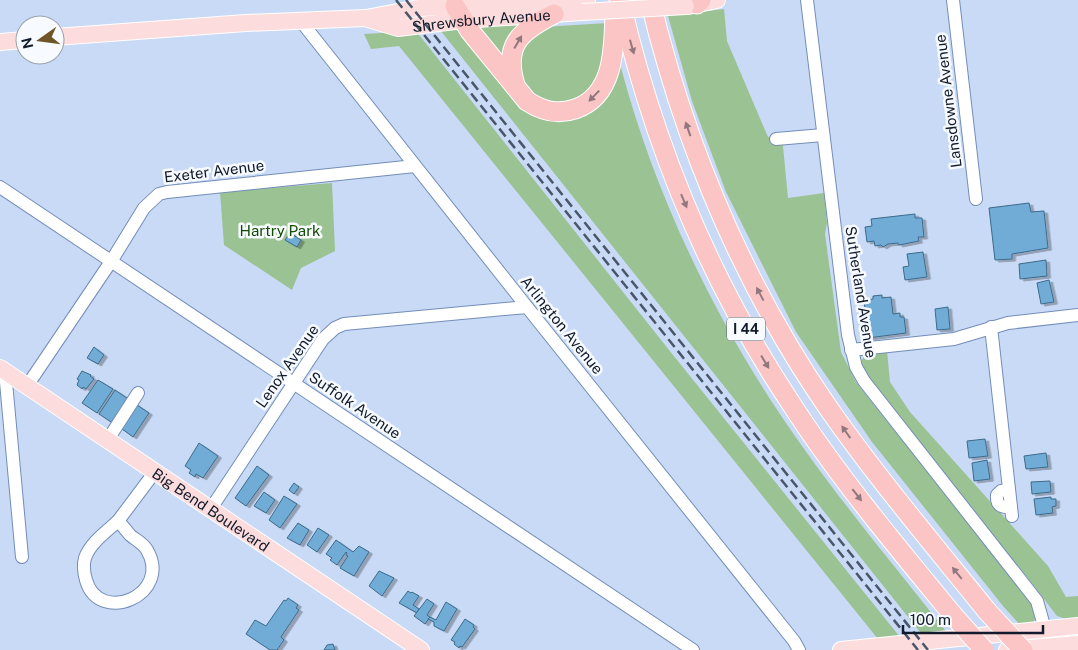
<svg xmlns="http://www.w3.org/2000/svg" width="1078" height="650" font-family="'Public Sans',sans-serif">
<defs>
<filter id="shadow"><feDropShadow dx="3.5" dy="2" stdDeviation="0" flood-color="#0004"/></filter>
</defs>
<rect width="100%" height="100%" fill="#c9daf6"/>
<g fill="#9bc293">
<polygon points="724,9 727,41 768,137 782,136 788,198 824,193 827,223 825,234 841,352 856,382 1034,606 1036,614 1034,622 1020,625 1003,606 872,442 796,332 726,192 692,101 668,16"/>
<polygon points="527,23 506,63 473,27"/>
<polygon points="608,23 610,44 596,87 572,104 545,104 524,88 517,49 542,27"/>
<path d="M463,28l96,90 61,-54c30,114 80,224 143,324 55,87 122,166 186,247l-25,2 -484,-607z"/>
<polygon points="416,31 669,350 900,637 878,639 399,46 371,49 364,34"/>
<polygon points="332,183 335,251 301,268 292,290 224,245 220,192"/>
<polygon points="887,351 890,382 910,412 1048,566 1066,597 1078,596 1078,617 1066,619 1057,616 1027,577 887,404 861,366 862,360 865,354"/>
</g>
<g fill="#6facd6" stroke="#3c6a8a" filter="url(#shadow)">
<polygon points="1029,203 1031,212 1044,211 1048,248 1012,254 1012,259 995,260 989,208"/>
<polygon points="915,214 915,218 922,218 924,237 918,237 919,241 899,245 898,243 888,244 883,247 881,245 875,246 874,241 867,242 865,227 872,226 871,219"/>
<polygon points="290,233 301,240 297,247 285,240"/>
<polygon points="923,252 927,277 905,280 903,267 909,266 907,254"/>
<polygon points="1046,260 1047,276 1020,279 1019,264"/>
<polygon points="1049,280 1054,302 1041,304 1037,283"/>
<polygon points="882,295 882,298 891,297 893,314 900,313 900,317 904,317 906,333 868,338 864,300 873,299 873,296"/>
<polygon points="948,307 950,329 937,330 935,309"/>
<polygon points="94,347 104,355 98,364 87,358"/>
<polygon points="82,371 91,375 90,376 94,379 86,389 83,387 82,389 77,385 79,380 77,379"/>
<polygon points="98,380 113,389 97,413 82,403"/>
<polygon points="115,390 130,400 114,424 99,414"/>
<polygon points="134,403 149,413 133,437 118,426"/>
<polygon points="985,439 988,456 969,458 967,441"/>
<polygon points="199,443 218,456 203,478 196,474 195,477 189,473 191,470 185,466"/>
<polygon points="1046,453 1048,467 1026,469 1024,456"/>
<polygon points="987,460 990,479 974,481 972,463"/>
<polygon points="257,466 269,475 246,506 235,498"/>
<polygon points="1050,481 1051,492 1032,494 1031,482"/>
<polygon points="294,483 299,487 294,494 289,490"/>
<polygon points="264,492 275,500 266,513 254,506"/>
<polygon points="284,496 297,504 280,528 269,520"/>
<polygon points="1051,497 1051,499 1056,499 1056,506 1052,507 1053,513 1036,515 1034,499"/>
<polygon points="298,523 309,530 300,545 287,538"/>
<polygon points="318,528 329,535 317,552 307,545"/>
<polygon points="336,540 353,552 359,546 369,552 354,576 340,568 348,556 346,555 347,553 346,552 337,565 330,560 332,558 326,554"/>
<polygon points="379,571 394,578 382,596 369,586"/>
<polygon points="408,591 411,593 412,592 419,596 413,605 419,609 417,613 399,603"/>
<polygon points="288,598 298,605 296,608 299,610 281,637 284,640 277,650 270,650 246,634 255,620 266,626 284,600 286,601"/>
<polygon points="427,599 434,604 427,615 430,617 425,624 414,616"/>
<polygon points="446,602 457,609 444,631 434,626 434,622 428,619 430,617 436,620"/>
<polygon points="465,619 474,625 473,627 475,629 462,647 460,646 459,648 454,644 455,642 451,640"/>
<polygon points="333,644 335,650 324,650 327,645"/>
</g>
<g fill="none" stroke-linecap="round" stroke-linejoin="round">
<g stroke="#738db8" stroke-width="14">
<g id="minor">
<polyline points="807,0 848,335 856,367 864,381 1037,601 1050,647"/>
<polyline points="953,0 976,199"/>
<polyline points="300,20 527,307 794,641 799,650"/>
<polyline points="776,139 823,135"/>
<polyline points="0,187 693,650"/>
<polyline points="991,327 1012,516"/>
<polyline points="851,350 954,339 1008,323 1078,315"/>
<polyline points="5,371 22,557"/>
<polyline points="27,386 112,260 144,208 159,194 167,192 415,166"/>
<polyline points="107,441 138,393"/>
<path d="M1009,490l-8,1 -4,4c-1,10 4,13 14,12"/>
<polyline points="210,510 323,339 335,328 344,324 527,307"/>
<path d="M118,521c4,4 8,9 12,14 6,5 13,8 17,15 26,45 -48,76 -61,30 -2,-7 -3,-15 -1,-22 5,-15 22,-27 33,-37z"/>
<polyline points="118,521 154,473"/>
</g>
</g>
<g stroke="#fff" stroke-width="18">
<g id="major">
<polyline points="688,6 717,0"/>
<path id="s1" d="M368,19l30,9 65,-8 119,-8"/>
<polyline points="55,37 246,23 366,18 419,8 587,0"/>
<polyline points="0,42 25,40"/>
<path id="s2" d="M0,368l421,282"/>
<polyline points="841,650 1078,626"/>
<polyline points="1007,650 1078,644"/>
</g>
</g>
<g stroke="#fff" stroke-width="21">
<g id="highway">
<path d="M620,0c33,143 90,282 172,405 48,74 105,142 161,210"/>
<path d="M650,0c35,145 94,286 179,409 49,70 105,136 158,202"/>
<polyline points="697,4 701,0"/>
<path d="M455,6l15,25 57,70c15,10 30,14 48,8 41,-14 39,-64 40,-100"/>
<path d="M515,85c-12,-40 5,-54 39,-71"/>
</g>
</g>
<use href="#minor" stroke="#fff" stroke-width="12"/>
<use href="#major" stroke="#fcdcdc" stroke-width="16"/>
<use href="#highway" stroke="#fac5c4" stroke-width="19"/>
<g stroke="#495568" stroke-width="2.5" stroke-dasharray="10 5" stroke-linecap="butt">
<polyline points="396,0 918,650"/>
<polyline points="406,0 928,650"/>
</g>
<g stroke="#fff" stroke-width="18" stroke-linecap="butt">
<polyline id="major-bridge" points="582,12 686,6"/>
</g>
<g stroke="#fff" stroke-width="21" stroke-linecap="butt">
<g id="highway-bridge">
<polyline points="987,611 1023,650"/>
<polyline points="953,615 984,650"/>
</g>
</g>
<use href="#major-bridge" stroke="#fcdcdc" stroke-width="16"/>
<use href="#highway-bridge" stroke="#fac5c4" stroke-width="19"/>
</g>
<defs><path id="oneway-solid" d="M-6-.8H1V-3.2L6.5 0L1 3.2V.8H-6Z" transform="scale(1.25)"/></defs>
<g fill="#91787f">
<use href="#oneway-solid" transform="translate(518 42) rotate(-60)"/>
<use href="#oneway-solid" transform="translate(632 47) rotate(74)"/>
<use href="#oneway-solid" transform="translate(594 96) rotate(134)"/>
<use href="#oneway-solid" transform="translate(688 129) rotate(-109)"/>
<use href="#oneway-solid" transform="translate(684 201) rotate(67)"/>
<use href="#oneway-solid" transform="translate(760 294) rotate(-118)"/>
<use href="#oneway-solid" transform="translate(765 362) rotate(59)"/>
<use href="#oneway-solid" transform="translate(846 432) rotate(-125)"/>
<use href="#oneway-solid" transform="translate(857 495) rotate(52)"/>
<use href="#oneway-solid" transform="translate(957 573) rotate(-129)"/>
</g>
<g text-anchor="middle" dominant-baseline="central" stroke-width="5" stroke-linejoin="round" paint-order="stroke">
<rect fill="#f7faff" stroke="#565e6b" stroke-width="1" x="727" y="317.5" width="38" height="23" rx="4"/>
<g font-size="14" font-weight="bold" fill="#111b2b">
<text x="746" y="329">I 44</text>
</g>
<g font-size="15" fill="#111b2b" stroke="#f7faff">
<text stroke="none"><textPath href="#s1" startOffset="115">Shrewsbury Avenue</textPath></text>
<text transform="translate(948 101) rotate(-97)">Lansdowne Avenue</text>
<text transform="translate(214 171) rotate(-7)">Exeter Avenue</text>
<text transform="translate(861 292) rotate(81)">Sutherland Avenue</text>
<text transform="translate(562 325) rotate(51)">Arlington Avenue</text>
<text transform="translate(287 366) rotate(-55)">Lenox Avenue</text>
<text transform="translate(355 405) rotate(34)">Suffolk Avenue</text>
<text stroke="none"><textPath href="#s2" startOffset="254">Big Bend Boulevard</textPath></text>
</g>
<g font-size="15" fill="#124d01" stroke="#f7faff">
<text x="280" y="230">Hartry Park</text>
</g>
</g>
<g transform="translate(40 40) rotate(256)"><circle r="24" fill="#f7faff" stroke="#9ba1aa"/>
<path d="M0-4L9 19L0 12L-9 19Z" fill="#6e5426"/>
<text y="-8" font-size="14" font-weight="bold" text-anchor="middle" fill="#111b2b">N</text>
</g>
<path d="M903 625v8h140v-8" fill="none" stroke="#111b2b" stroke-width="2.5"/>
<text x="910" y="625" font-size="15" fill="#111b2b" stroke="#f7faff" stroke-width="4" paint-order="stroke">100 m</text>
</svg>
